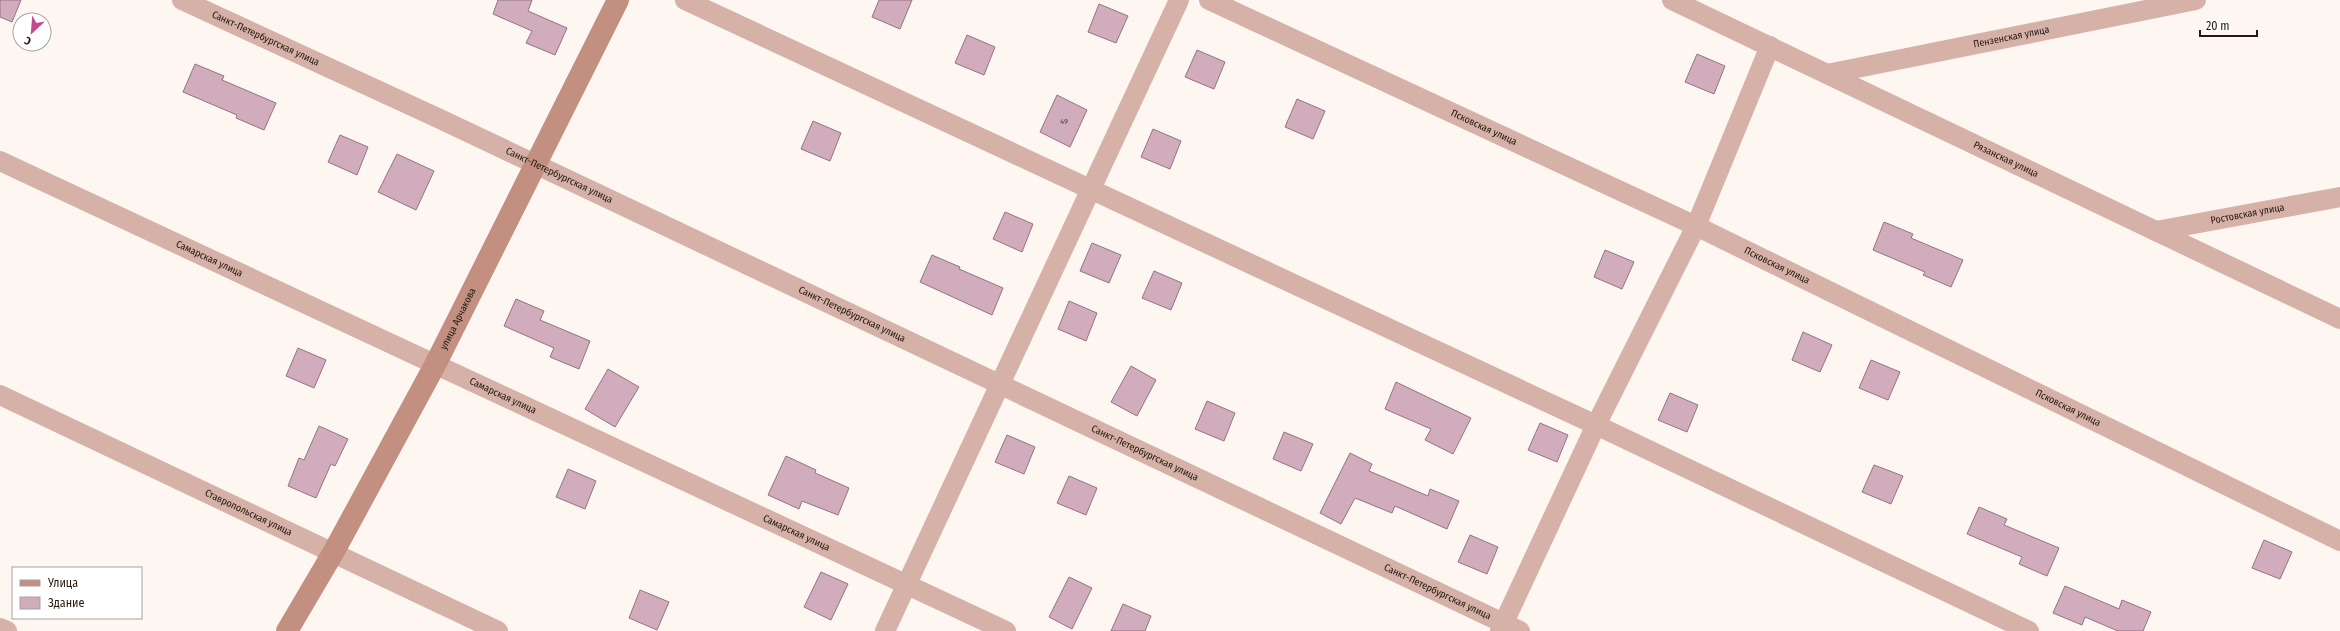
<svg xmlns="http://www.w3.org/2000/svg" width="2340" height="631" font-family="'Fira Sans Condensed',sans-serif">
<rect width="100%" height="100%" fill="#fdf6f1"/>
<g fill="#d0acbd" stroke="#947382">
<polygon points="0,0 21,0 12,22 0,17"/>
<polygon points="498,0 532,0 528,11 567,28 555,55 526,43 532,31 493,14"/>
<polygon points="879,0 912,0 900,29 872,17"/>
<polygon points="1099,4 1128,16 1116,43 1088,32"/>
<polygon points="967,35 995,47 984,75 955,63"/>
<polygon points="1197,50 1225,62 1214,89 1185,77"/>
<polygon points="1697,54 1725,66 1714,94 1685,82"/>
<polygon points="195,64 224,76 222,80 276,103 264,130 236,118 237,115 183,92"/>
<polygon points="1057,95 1087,110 1070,147 1040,132"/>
<polygon points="1297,99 1325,111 1313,139 1285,127"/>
<polygon points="813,121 841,133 830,161 801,149"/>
<polygon points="1153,129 1181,141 1170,169 1141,157"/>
<polygon points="340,135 368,147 357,175 328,162"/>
<polygon points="397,154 434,171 416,210 378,192"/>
<polygon points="1005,212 1033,224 1022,252 993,239"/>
<polygon points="1884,222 1913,234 1911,238 1963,260 1951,287 1923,275 1925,272 1873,250"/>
<polygon points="1092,243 1121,255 1109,283 1080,271"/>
<polygon points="1605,250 1634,262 1622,289 1594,277"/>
<polygon points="932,255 960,267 959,269 1003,288 992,315 920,282"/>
<polygon points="1154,271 1182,283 1171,310 1142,298"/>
<polygon points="516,299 544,311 540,320 590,341 579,369 550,357 554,348 504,326"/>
<polygon points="1069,301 1097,313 1086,341 1058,329"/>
<polygon points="1803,332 1832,345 1820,372 1792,360"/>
<polygon points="298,348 326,360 314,388 286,376"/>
<polygon points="1871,360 1900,372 1888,400 1859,388"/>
<polygon points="1131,366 1156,380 1137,416 1111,402"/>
<polygon points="608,369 639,387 615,427 585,409"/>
<polygon points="1396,382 1471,418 1453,454 1425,440 1431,429 1385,409"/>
<polygon points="1670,393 1698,405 1687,432 1658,420"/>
<polygon points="1207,401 1235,413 1224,441 1195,429"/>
<polygon points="1540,423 1568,435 1557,462 1528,450"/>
<polygon points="319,426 348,439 335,466 331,464 316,498 288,486 299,458 304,460"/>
<polygon points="1284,432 1313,444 1301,471 1273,459"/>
<polygon points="1007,435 1035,447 1024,474 995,462"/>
<polygon points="1350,453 1372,464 1369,471 1428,496 1430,489 1459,501 1447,529 1395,506 1392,513 1355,498 1341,524 1320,513"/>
<polygon points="786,456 816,470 815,473 849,488 838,515 802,501 799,509 768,495"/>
<polygon points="1874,465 1903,476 1891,504 1862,492"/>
<polygon points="568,469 596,481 585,509 556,497"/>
<polygon points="1069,476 1097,488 1086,515 1057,503"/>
<polygon points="1979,507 2007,519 2004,525 2059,548 2047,576 2019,564 2022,557 1967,534"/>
<polygon points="1470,535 1498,547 1487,574 1458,562"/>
<polygon points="2264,540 2292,552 2280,579 2252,568"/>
<polygon points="821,572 848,584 831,620 804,607"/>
<polygon points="1069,577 1092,588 1072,629 1049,617"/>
<polygon points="2065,586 2119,609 2122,600 2151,612 2143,631 2118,631 2085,617 2082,625 2053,613"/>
<polygon points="640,590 669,602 657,630 629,618"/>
<polygon points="1123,604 1151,616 1145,631 1111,631"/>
</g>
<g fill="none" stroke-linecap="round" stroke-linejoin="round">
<g stroke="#d5b1a7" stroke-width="20">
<path id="s1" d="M182,0l258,119 1080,512"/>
<polyline points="685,0 1596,425 2029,631"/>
<path id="s2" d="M1209,0l487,226 644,315"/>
<path id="s3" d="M1672,0l668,319"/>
<path id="s4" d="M1827,74l369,-74"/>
<path id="s5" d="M0,161l1006,470"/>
<path id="s6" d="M2156,231l184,-34"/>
<path id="s7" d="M0,395l498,236"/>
<polyline points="0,628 7,631"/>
<polyline points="885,631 1179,0"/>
<polyline points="1500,631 1596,425 1696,226 1770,46"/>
</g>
<path stroke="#c38f80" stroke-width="22" id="s8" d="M287,631l46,-78 102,-188 183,-365"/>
</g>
<g text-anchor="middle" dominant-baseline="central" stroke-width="3" stroke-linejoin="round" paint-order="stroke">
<g font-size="8" fill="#4f3d3b">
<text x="1064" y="121">49</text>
</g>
<g font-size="10" fill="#241810" stroke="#fff">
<text stroke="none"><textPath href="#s4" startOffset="188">Пензенская улица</textPath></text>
<text stroke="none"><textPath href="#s1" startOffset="92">Санкт-Петербургская улица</textPath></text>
<text stroke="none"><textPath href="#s2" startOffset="303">Псковская улица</textPath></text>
<text stroke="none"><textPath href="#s3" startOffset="370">Рязанская улица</textPath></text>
<text stroke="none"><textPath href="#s1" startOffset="416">Санкт-Петербургская улица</textPath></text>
<text stroke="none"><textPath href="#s6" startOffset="93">Ростовская улица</textPath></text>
<text stroke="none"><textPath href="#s5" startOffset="231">Самарская улица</textPath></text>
<text stroke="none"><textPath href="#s2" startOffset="627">Псковская улица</textPath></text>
<text stroke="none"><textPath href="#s1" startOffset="740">Санкт-Петербургская улица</textPath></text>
<text stroke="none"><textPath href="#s8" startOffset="356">улица Арчакова</textPath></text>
<text stroke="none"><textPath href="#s5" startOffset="555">Самарская улица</textPath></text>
<text stroke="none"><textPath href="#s2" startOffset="951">Псковская улица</textPath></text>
<text stroke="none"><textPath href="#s1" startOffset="1064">Санкт-Петербургская улица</textPath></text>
<text stroke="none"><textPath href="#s7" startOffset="275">Ставропольская улица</textPath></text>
<text stroke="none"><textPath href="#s5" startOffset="879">Самарская улица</textPath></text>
<text stroke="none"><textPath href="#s1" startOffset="1388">Санкт-Петербургская улица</textPath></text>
</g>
</g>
<rect x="12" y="567" width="130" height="52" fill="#ffffff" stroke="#a7a39f"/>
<rect x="20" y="580" width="20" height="6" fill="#c38f80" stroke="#a7a39f"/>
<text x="48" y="587" font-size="12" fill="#241810">Улица</text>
<rect x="20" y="597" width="20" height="12" fill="#d0acbd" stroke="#a7a39f"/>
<text x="48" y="607" font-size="12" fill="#241810">Здание</text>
<g transform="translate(32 32) rotate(206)"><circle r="19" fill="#ffffff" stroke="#a7a39f"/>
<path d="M0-3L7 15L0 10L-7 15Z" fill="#c5458f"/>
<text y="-6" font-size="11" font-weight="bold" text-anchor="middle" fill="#241810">С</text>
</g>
<path d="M2200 30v6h57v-6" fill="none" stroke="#241810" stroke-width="2"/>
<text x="2206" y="30" font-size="12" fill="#241810" stroke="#ffffff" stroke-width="3" paint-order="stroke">20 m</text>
</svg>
